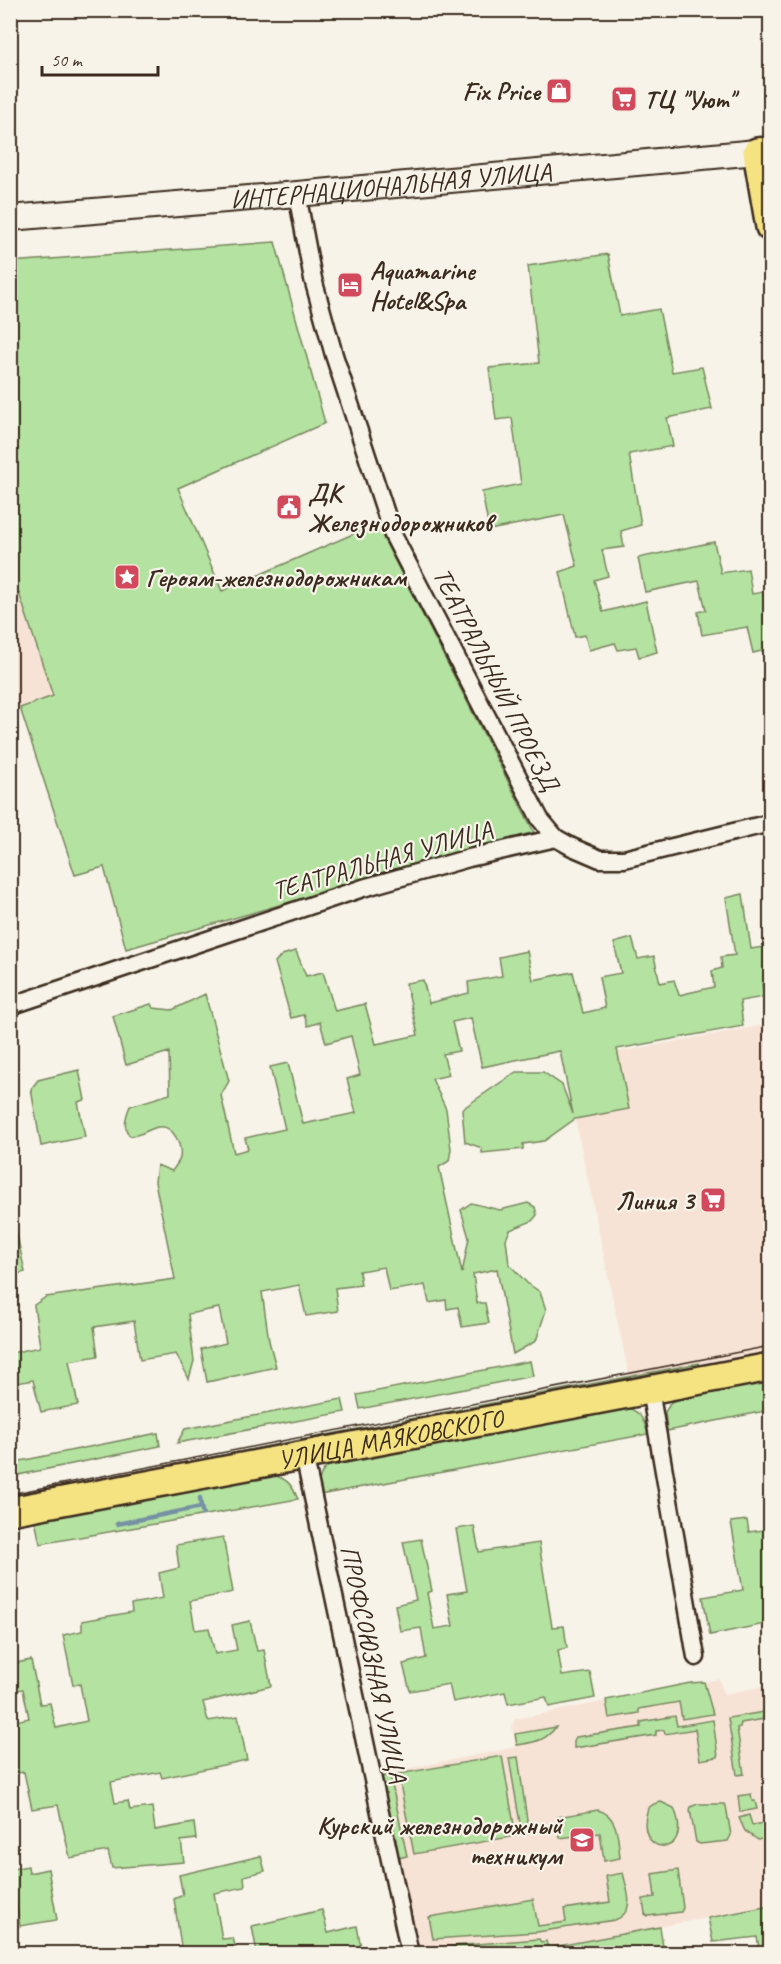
<svg xmlns="http://www.w3.org/2000/svg" width="781" height="1964" font-family="Caveat,sans-serif">
<rect width="100%" height="100%" fill="#f7f3e8"/>
<filter id="ink" filterUnits="userSpaceOnUse"><feTurbulence type="fractalNoise" baseFrequency=".0167" numOctaves="2"/><feDisplacementMap in="SourceGraphic" scale="12" xChannelSelector="R" yChannelSelector="G"/><feConvolveMatrix kernelMatrix="1 2 1 2 8 2 1 2 1" color-interpolation-filters="sRGB"/></filter>
<g filter="url(#ink)">
<g fill="#f7e3d6">
<polygon points="18,593 53,696 13,711 10,697 10,595"/>
<polygon points="770,1024 770,1365 632,1390 575,1119 629,1108 618,1052"/>
<polygon points="719,1679 724,1694 770,1685 770,1906 547,1948 539,1939 418,1950 380,1774 516,1747 512,1726 515,1719"/>
</g>
<g fill="#b4e2a0" stroke="#78865f" stroke-width="1.5">
<polygon points="275,242 325,423 178,488 222,591 376,524 534,832 126,949 104,867 75,875 20,708 53,696 19,593 11,595 11,262"/>
<polygon points="608,254 620,316 659,309 672,372 702,367 712,409 667,418 673,446 629,454 641,525 621,531 624,547 602,550 608,576 594,580 603,612 646,601 657,652 639,657 636,647 618,650 615,643 589,650 585,635 575,637 560,572 577,566 564,515 489,530 482,492 521,484 512,418 496,420 489,368 539,363 528,266"/>
<polygon points="714,542 721,573 748,569 752,594 763,592 770,629 770,649 753,653 747,627 702,635 698,612 706,610 699,581 645,592 638,558"/>
<path d="M743,894l8,55 19,-3v36l-8,2 2,13 -24,4 3,25 -126,23 12,60 -54,10 -31,22 -21,3v5l-41,4v-5l-17,-6 -3,-33 54,-37h27l19,13 11,29 -13,-63 -78,16 -11,-49 -19,4 7,29 -16,3 6,21 -17,4 14,30 5,40 -2,12 -10,6 23,106 7,-35 -8,-28 10,-7 29,7 28,-7 7,4 2,8 -5,6 -22,9 -4,9 3,25 18,19 13,9 6,18 -10,31 -23,13 -16,-85 -24,5 4,29h8l4,20 -27,4 -4,-20 -11,2 -1,-9 -17,3 -4,-18 -36,6 -5,-24 -25,4 2,14 -26,3 3,23 -32,5 -7,-31 -37,7 7,49 7,26 -69,15 -6,-33 25,-6 -7,-35 -31,6 6,47 -5,18 -13,-25 -36,6 -6,-39 -40,6 4,29 -29,5 9,44 -37,7 -8,-32 -22,4v-31l29,-6 -6,-42 12,-8 129,-18 -20,-97 2,-17 15,6c2,-3 7,-9 8,-13 2,-12 -6,-34 -22,-31 -10,2 -17,9 -28,9 -8,-9 -4,-20 0,-30l40,-12 -1,-42 -43,13 -13,-49 38,-12 2,4 19,2 33,-16 24,87 -8,14 13,58 14,-4 -3,-11 40,-9 -15,-62 18,-4 15,61 53,-11 -9,-34 13,-4 -9,-39 -25,7 -6,-21 -12,4 -4,-11 -13,3 -16,-56 7,-7 14,-4 10,25 17,-4 12,39 30,-7 11,40 42,-9 -12,-52 17,-3 6,23 40,-10 -1,-11 34,-6 -3,-19 28,-6 6,29 40,-8 10,41 22,-5 -6,-31 22,-4 -7,-30 18,-5 6,21 16,-3 6,27 14,-3 5,15 35,-8 -2,-16 10,-3 -1,-11 14,-2 -9,-57z"/>
<polygon points="79,1070 85,1100 78,1102 85,1137 41,1146 31,1089 38,1080"/>
<polygon points="10,1203 25,1272 11,1276 10,1276"/>
<polygon points="530,1361 533,1376 360,1409 357,1395"/>
<polygon points="699,1363 701,1371 28,1502 26,1493"/>
<polygon points="770,1381 770,1410 667,1431 665,1412 672,1401"/>
<polygon points="342,1399 345,1412 177,1443 185,1429"/>
<path d="M623,1407c16,2 21,12 25,27l-329,61c-1,-13 -1,-23 12,-31z"/>
<polygon points="158,1433 160,1446 18,1475 15,1462"/>
<path d="M272,1475c15,3 20,10 26,24l-258,45 -5,-24z"/>
<polygon points="747,1520 749,1532 770,1529 770,1623 710,1635 703,1597 743,1590 731,1522"/>
<polygon points="474,1526 479,1552 539,1543 552,1627 564,1626 567,1648 558,1650 562,1676 590,1672 595,1698 549,1707 546,1697 508,1704 505,1692 453,1702 449,1684 410,1691 403,1664 426,1658 421,1628 400,1631 395,1605 416,1600 403,1542 421,1539 432,1591 427,1593 434,1629 453,1626 447,1594 467,1591 456,1529"/>
<polygon points="223,1537 233,1592 190,1601 195,1630 209,1628 215,1654 237,1650 232,1625 250,1621 257,1651 264,1650 271,1686 203,1702 208,1721 238,1716 247,1760 162,1778 160,1772 111,1782 115,1803 128,1801 130,1810 152,1807 155,1830 194,1823 196,1839 181,1841 184,1862 112,1868 108,1851 70,1858 58,1805 32,1809 24,1772 11,1774 11,1722 29,1718 23,1689 11,1691 11,1656 15,1655 16,1663 31,1660 40,1704 50,1703 56,1728 87,1721 80,1684 73,1685 63,1635 82,1631 82,1621 132,1612 131,1604 163,1598 159,1573 179,1568 176,1545"/>
<polygon points="704,1682 713,1714 682,1719 679,1702 639,1709 639,1713 609,1718 606,1700 690,1683"/>
<polygon points="770,1711 770,1718 741,1723 740,1727 737,1728 744,1774 737,1775 728,1718"/>
<polygon points="675,1716 677,1726 713,1720 718,1757 700,1760 695,1729 665,1734 664,1730 656,1731 656,1735 574,1748 574,1740 576,1737 641,1727 641,1722"/>
<path d="M556,1727c-12,15 -21,15 -39,18l-2,-11z"/>
<polygon points="502,1756 516,1836 414,1854 398,1774"/>
<polygon points="518,1757 529,1834 522,1835 509,1758"/>
<polygon points="390,1775 407,1856 398,1858 381,1777"/>
<polygon points="751,1794 752,1801 755,1801 757,1809 740,1812 738,1796"/>
<path d="M661,1802l13,6c22,52 -43,50 -26,0l6,-4z"/>
<polygon points="697,1804 724,1804 726,1806 731,1835 728,1841 700,1844 696,1842 690,1810 691,1807"/>
<path d="M598,1810c21,5 20,31 22,48l-16,3 -4,-28 -40,5 -3,-21z"/>
<polygon points="749,1815 752,1825 770,1822 770,1837 758,1840 745,1831 739,1818"/>
<polygon points="261,1856 265,1871 244,1876 245,1887 214,1893 222,1939 233,1938 237,1953 182,1953 174,1899 183,1895 179,1875"/>
<polygon points="28,1866 29,1873 48,1869 57,1920 20,1926 13,1881 11,1881 11,1869"/>
<polygon points="678,1870 683,1908 681,1912 648,1916 645,1914 643,1899 655,1897 652,1874"/>
<path d="M623,1873c4,18 14,38 -8,47l-78,12 -104,7 -4,-22 104,-18 5,27 28,-4 -2,-13 46,-7 -4,-26z"/>
<polygon points="770,1906 770,1953 760,1953 757,1937 713,1942 708,1918"/>
<polygon points="322,1910 328,1933 357,1926 362,1953 257,1953 252,1926"/>
<polygon points="660,1927 664,1953 442,1954 441,1947 539,1939 541,1942 546,1941 548,1948"/>
</g>
<g fill="none" stroke-linecap="round" stroke-linejoin="round">
<g stroke="#7691a4" stroke-width="4.5">
<polyline points="200,1498 201,1507"/>
<polyline points="117,1524 201,1507 203,1514"/>
</g>
<g stroke="#3b2a1e" stroke-width="21">
<g id="minor">
<polyline points="297,194 313,279 334,355 393,535 540,819 556,838 572,847 600,859 624,859 770,823"/>
<polyline points="10,1006 363,888 469,858 556,838"/>
<polyline points="650,1390 696,1657"/>
<polyline points="304,1455 410,1954"/>
</g>
</g>
<g stroke="#3b2a1e" stroke-width="28">
<g id="secondary">
<path id="s1" d="M10,218l287,-24 460,-42"/>
</g>
</g>
<g stroke="#3b2a1e" stroke-width="32">
<g id="primary">
<polyline points="770,151 757,152 770,227"/>
<path id="s2" d="M10,1511l760,-144"/>
</g>
</g>
<use href="#minor" stroke="#f7f3e8" stroke-width="16"/>
<use href="#secondary" stroke="#f7f3e8" stroke-width="24"/>
<use href="#primary" stroke="#f5e382" stroke-width="27"/>
<polyline stroke="#3b2a1e" stroke-width="1.5" points="10,1494 770,1346"/>
</g>
</g>
<defs>
<g id="shop-square" transform="scale(1.35)"><rect x="-9" y="-9" width="18" height="18" rx="4" fill="#d1495b" stroke="#f7f3e8"/><path d="M-5-2.5h2.3a2.7 3.5 0 0 1 5.4 0H5L5.5 6h-11ZM-1.5-2.5h3a1.5 2.3 0 0 0-3 0Z" fill="#fff"/></g>
<g id="supermarket-square" transform="scale(1.35)"><rect x="-9" y="-9" width="18" height="18" rx="4" fill="#d1495b" stroke="#f7f3e8"/><path d="M-6-5.5h2.5l.6 2H6L4.5 2H-2.5L-4.4-4H-6ZM-1.5 3.2a1.3 1.3 0 1 0 .1 0ZM3 3.2a1.3 1.3 0 1 0 .1 0Z" fill="#fff"/></g>
<g id="hotel-square" transform="scale(1.35)"><rect x="-9" y="-9" width="18" height="18" rx="4" fill="#d1495b" stroke="#f7f3e8"/><path d="M-6-4.5h1.5V1H6V5H4.5V3h-9V5H-6ZM-4 0a1.8 1.8 0 1 1 3.6 0ZM.5 0V-2.5h3Q6-2.5 6 0Z" fill="#fff"/></g>
<g id="civic-square" transform="scale(1.35)"><rect x="-9" y="-9" width="18" height="18" rx="4" fill="#d1495b" stroke="#f7f3e8"/><path d="M-.6-6.5H3V-4.5H.6V-3L4-1V1h2V6H-6V1h2V-1L-.6-3ZM-1.2 2.5V6h2.4V2.5Z" fill="#fff"/></g>
<g id="sight-square" transform="scale(1.35)"><rect x="-9" y="-9" width="18" height="18" rx="4" fill="#d1495b" stroke="#f7f3e8"/><path d="M0-6L1.8-2.2L6-1.7L2.9 1.2L3.7 5.4L0 3.3L-3.7 5.4L-2.9 1.2L-6-1.7L-1.8-2.2Z" fill="#fff"/></g>
<g id="university-square" transform="scale(1.35)"><rect x="-9" y="-9" width="18" height="18" rx="4" fill="#d1495b" stroke="#f7f3e8"/><path d="M0-5L7-2L0 1L-7-2ZM-4 1L0 2.5L4 1V4Q0 6-4 4Z" fill="#fff"/></g>
</defs>
<g fill-rule="evenodd">
<use href="#shop-square" x="559" y="91"/>
<use href="#supermarket-square" x="624" y="99"/>
<use href="#hotel-square" x="350" y="285"/>
<use href="#civic-square" x="289" y="507"/>
<use href="#sight-square" x="127" y="577"/>
<use href="#supermarket-square" x="713" y="1200"/>
<use href="#university-square" x="582" y="1840"/>
</g>
<g text-anchor="middle" dominant-baseline="central" stroke-width="4.5" stroke-linejoin="round" paint-order="stroke">
<g font-size="26" font-weight="bold" fill="#3b2a1e" stroke="#f7f3e8" text-anchor="start">
<text x="540" y="91" text-anchor="end">Fix Price</text>
<text x="644" y="99">ТЦ "Уют"</text>
<text x="370" y="270">Aquamarine<tspan x="370" dy="30">Hotel&amp;Spa</tspan></text>
<text x="308" y="492">ДК<tspan x="308" dy="30">Железнодорожников</tspan></text>
<text x="146" y="577">Героям-железнодорожникам</text>
<text x="694" y="1200" text-anchor="end">Линия 3</text>
<text x="562" y="1825" text-anchor="end">Курский железнодорожный<tspan x="562" dy="30">техникум</tspan></text>
</g>
<g font-size="26" fill="#3b2a1e" stroke="#f7f3e8">
<text stroke="none"><textPath href="#s1" startOffset="382">ИНТЕРНАЦИОНАЛЬНАЯ УЛИЦА</textPath></text>
<text transform="translate(496 679) rotate(63)">ТЕАТРАЛЬНЫЙ ПРОЕЗД</text>
<text transform="translate(382 860) rotate(-16)">ТЕАТРАЛЬНАЯ УЛИЦА</text>
<text stroke="none"><textPath href="#s2" startOffset="387">УЛИЦА МАЯКОВСКОГО</textPath></text>
<text transform="translate(374 1664) rotate(78)">ПРОФСОЮЗНАЯ УЛИЦА</text>
</g>
</g>
<rect width="781" height="1964" fill="none" stroke="#f7f3e8" stroke-width="36"/>
<rect x="18" y="18" width="745" height="1928" fill="none" stroke="#3b2a1e" stroke-width="2" filter="url(#ink)"/>
<path d="M42 66v9h116v-9" fill="none" stroke="#3b2a1e" stroke-width="3"/>
<text x="51" y="66" font-size="18" fill="#3b2a1e" stroke="#f7f3e8" stroke-width="4.5" paint-order="stroke">50 m</text>
</svg>
